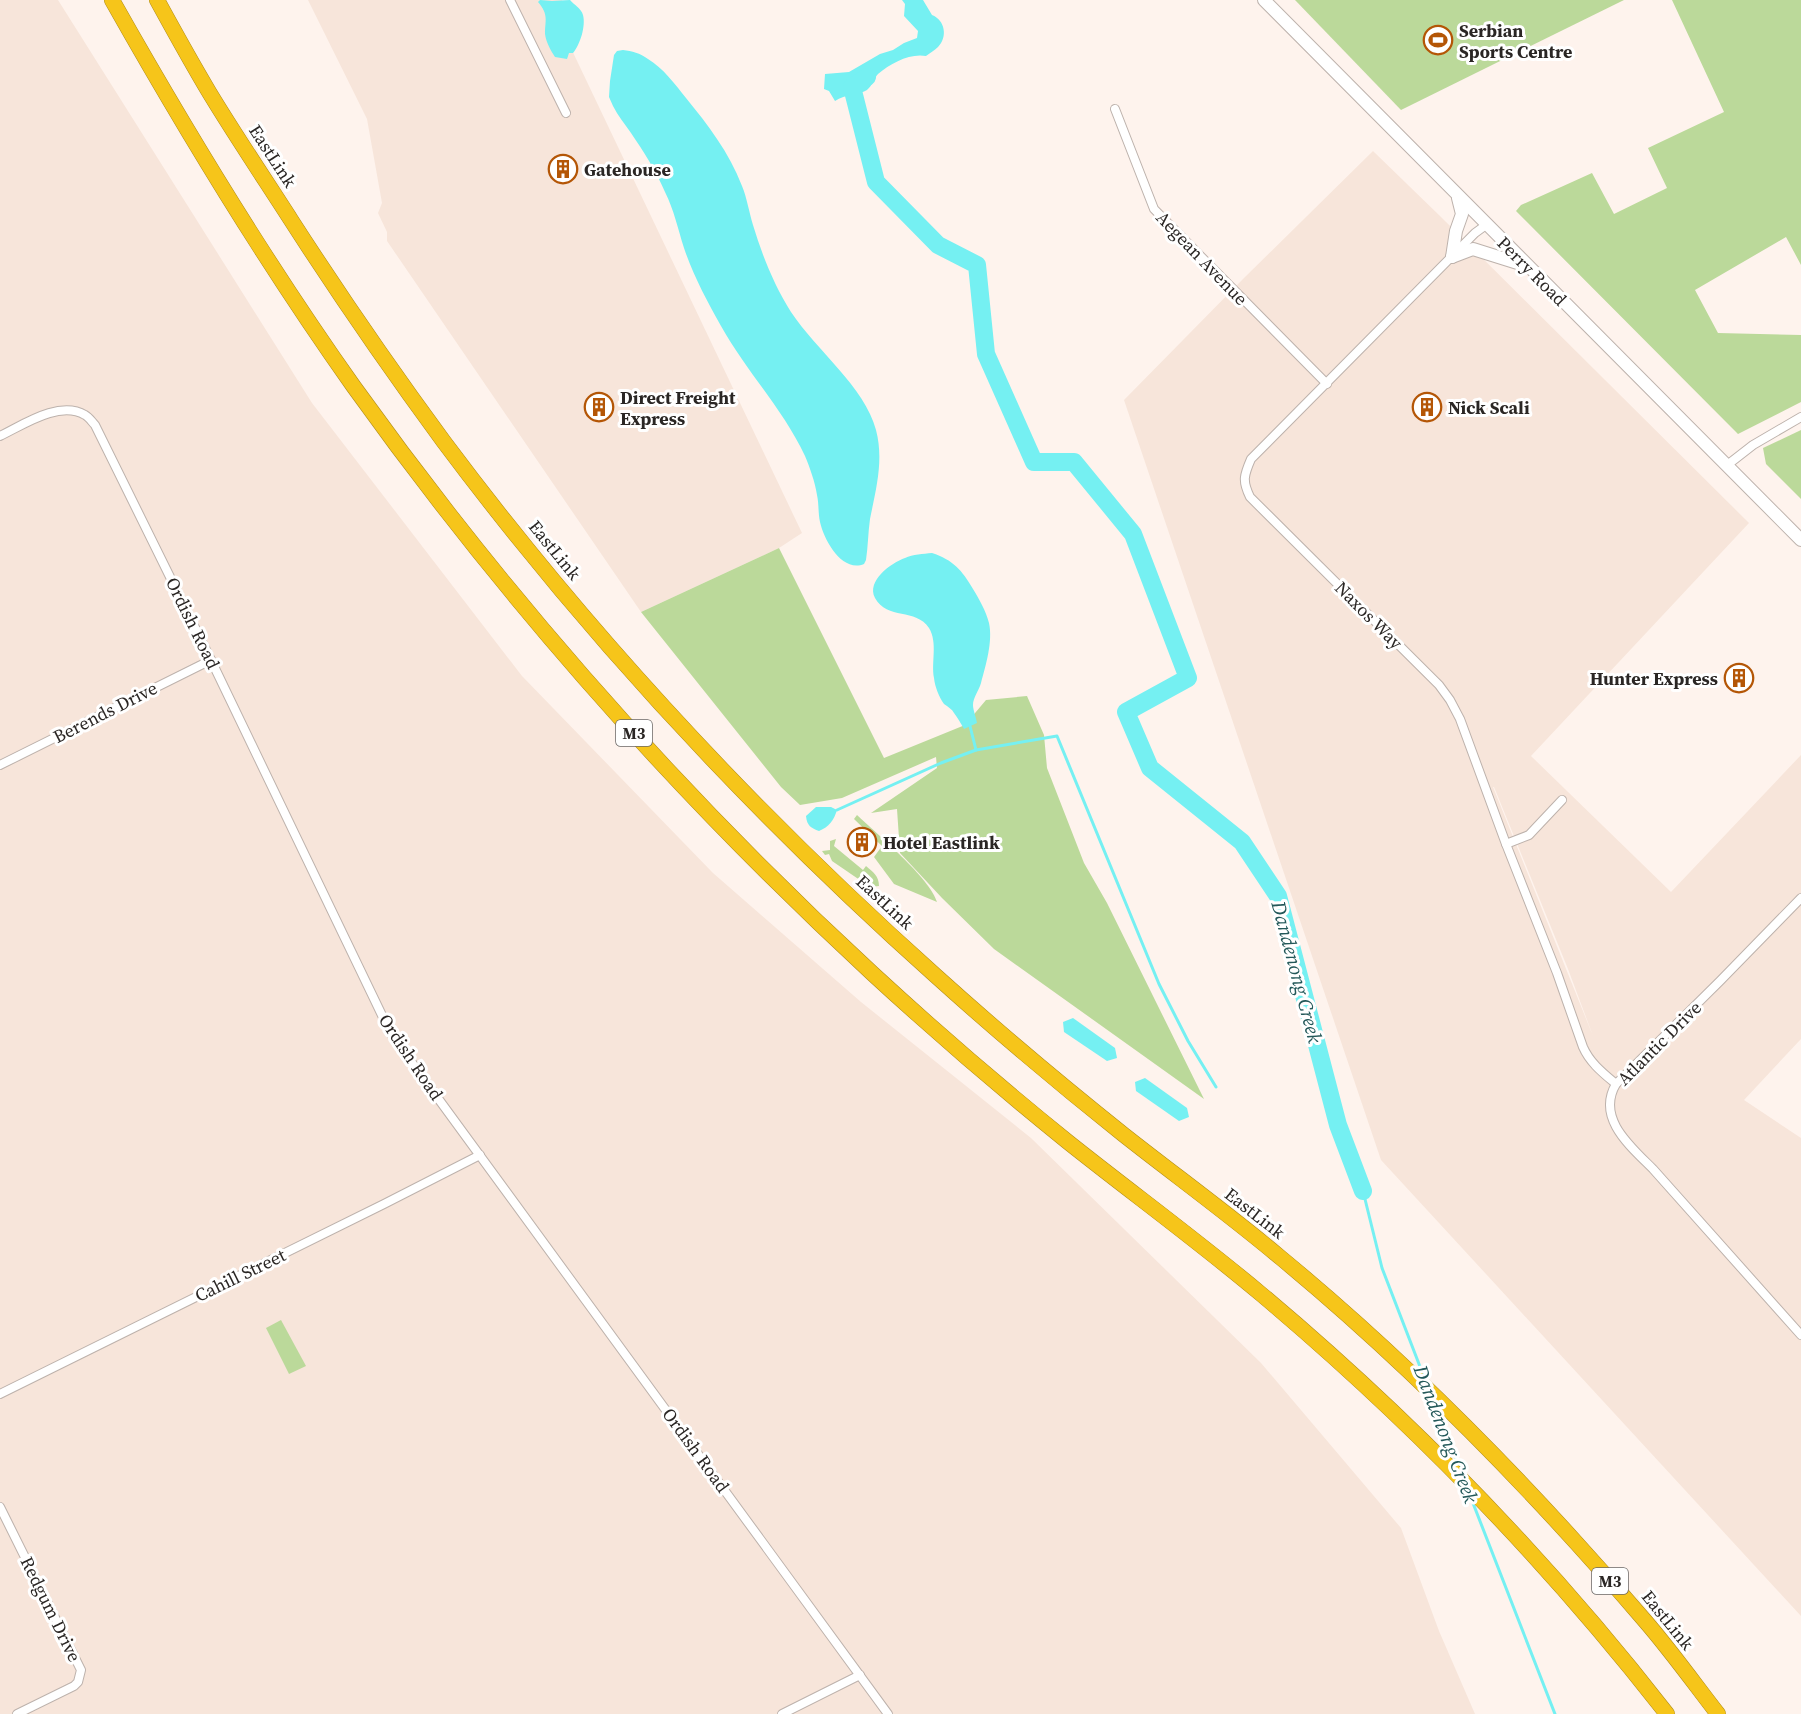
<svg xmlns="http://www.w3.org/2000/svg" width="1801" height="1714" font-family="'Source Serif 4',serif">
<rect width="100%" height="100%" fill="#fef3ed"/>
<g fill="#f7e5da" fill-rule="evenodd">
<polygon points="0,0 58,0 312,403 522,676 713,873 861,1002 1031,1138 1261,1363 1401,1528 1439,1631 1475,1714 0,1714"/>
<polygon points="308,0 562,0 568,42 802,533 779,548 641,612 387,241 387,232 378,213 382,203 367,119"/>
<path d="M1373,151l68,66 308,306 -218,233 140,136 130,-137v284l-57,61 57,38v478l-420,-456 -257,-760 119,-121zM1494,787l74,182 25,67 -100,-249z"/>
</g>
<g fill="#bbd99a">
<polygon points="1295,0 1624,0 1401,110"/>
<polygon points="1672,0 1801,0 1801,265 1786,237 1695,290 1718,333 1801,335 1801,402 1738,434 1516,211 1521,205 1592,173 1614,214 1667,188 1648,148 1724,112"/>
<polygon points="1801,430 1801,499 1766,464 1763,448"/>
<polygon points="779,548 884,758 965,725 986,700 1027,696 1044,735 1047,768 1084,863 1107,903 1204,1099 994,949 942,898 900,853 897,809 871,813 937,768 936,757 842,798 800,805 781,787 641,612"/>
<path d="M857,815c19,18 74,64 80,87l-43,-18 -20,-27 8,-11 -28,-27z"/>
<path d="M836,839l-2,7 29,24 3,-4c7,6 13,10 13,20l-9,1 -38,-26 -3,-7 -4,1 -3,-4 8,-1v-9z"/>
<polygon points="281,1320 306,1366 289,1374 266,1328"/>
</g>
<g fill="#75f0f2">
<path d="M540,0l12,1 18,-1c4,5 11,8 13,15 3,11 -3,30 -10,38h-4l-2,6 -12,-2c-4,-6 -9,-15 -10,-23 0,-14 4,-19 -7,-32z"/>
<path d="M902,0h21l9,15c13,5 16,22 6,32 -3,3 -8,6 -12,9 -16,-3 -35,7 -48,18 -4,4 -6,12 -11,16 -7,5 -22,4 -32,11l-6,-10 -5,-2 1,-15 24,-2 31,-18 13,-4 11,-7 13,-5 1,-7 -14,-15 1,-12z"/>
<path d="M623,50c9,1 17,3 25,9 15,9 27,25 38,39 22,27 43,54 56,88 5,12 7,26 11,39 9,30 21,60 38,87 25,38 74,75 85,118 8,30 0,59 -6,89 -2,14 -2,28 -4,41l-2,4c-22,9 -40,-24 -44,-42 -2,-9 -1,-18 -3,-27 -2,-13 -7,-27 -12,-39 -22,-47 -59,-85 -84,-130 -14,-25 -28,-51 -37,-78 -6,-19 -10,-38 -19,-56 -9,-21 -21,-40 -34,-59 -6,-9 -13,-17 -18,-27l-4,-9 1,-16 4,-26 3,-4z"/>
<path d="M932,553c21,7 30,17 41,36 6,10 13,22 16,34 4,18 -3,42 -8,60 -2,7 -8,15 -8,22 0,5 3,12 4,18l-13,6c-3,-5 -6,-11 -10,-16 -2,-4 -6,-6 -10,-9 -5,-7 -9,-17 -10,-26 -3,-16 4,-35 -5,-50 -13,-20 -42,-8 -54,-30 -9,-17 16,-35 30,-40 8,-4 18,-4 27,-5z"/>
<path d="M816,807h15l6,3c-3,10 -8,17 -18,21 -8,-3 -12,-5 -13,-15z"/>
<polygon points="1073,1018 1115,1048 1117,1058 1107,1061 1064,1032 1063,1022"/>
<polygon points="1145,1078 1187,1108 1189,1117 1179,1121 1136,1091 1135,1082"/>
</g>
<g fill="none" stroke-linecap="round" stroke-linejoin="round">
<g stroke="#75f0f2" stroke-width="3">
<polyline points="970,726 976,750"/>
<polyline points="837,810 941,763 976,750 1057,736 1159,984 1188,1041 1216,1087"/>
<polyline points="1363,1191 1382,1268 1424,1377"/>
<polyline points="1435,1405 1460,1469"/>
<polyline points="1471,1498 1555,1714"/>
</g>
<polyline stroke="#75f0f2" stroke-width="18" points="867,77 852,87 876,182 938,245 977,265 986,354 1034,462 1074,462 1133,534 1188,678 1126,712 1150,768 1242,842 1278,896 1338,1125 1363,1191"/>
<g stroke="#bdb2ac" stroke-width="10">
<g id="street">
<polyline points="510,0 566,113"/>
<polyline points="1115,109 1154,209 1327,384"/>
<path d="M1486,225l-11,8 -224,226c-7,16 -9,22 -1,38l189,188 11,15 10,19 46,125 51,129 26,74c7,16 20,26 33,37"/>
<path d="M0,436c23,-11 59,-36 85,-21 4,2 7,7 10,10l116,235 180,374 497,680"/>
<polyline points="1726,466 1753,445 1801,417"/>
<polyline points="0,765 211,660"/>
<polyline points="1506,844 1529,835 1562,800"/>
<path d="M1801,898l-81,83 -104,103c-20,34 14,62 37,85l148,166"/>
<polyline points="0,1394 384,1204 480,1155"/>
<polyline points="0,1507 81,1670 78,1682 74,1686 17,1714"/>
<polyline points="782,1714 860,1675"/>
</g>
</g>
<g stroke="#bdb2ac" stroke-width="14">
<g id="secondary">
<polyline points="1264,0 1801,540"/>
<polyline points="1452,257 1473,249 1524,265"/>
<polyline points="1452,257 1456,231 1462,214 1458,198"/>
</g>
</g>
<g stroke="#af8d1e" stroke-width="16">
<g id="highway">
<path d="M112,0c75,133 154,263 242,387 152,212 327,410 519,587 63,58 128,114 195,168 64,51 130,99 193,152 150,126 286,266 406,420"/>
<path d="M157,0c17,31 34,62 52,92 26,43 55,86 82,128 49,76 100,150 153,222 145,194 312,373 492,534 61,55 124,108 188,159 52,41 106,80 157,123 132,109 253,233 365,364 25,29 48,61 72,92"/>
</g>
</g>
<use href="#street" stroke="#fff" stroke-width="8"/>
<use href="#secondary" stroke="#fff" stroke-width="12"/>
<use href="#highway" stroke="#f6c51a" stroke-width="15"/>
</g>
<defs>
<g id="stadium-ring" transform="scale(1.5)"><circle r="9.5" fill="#fff" stroke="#b45606" stroke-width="1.5"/><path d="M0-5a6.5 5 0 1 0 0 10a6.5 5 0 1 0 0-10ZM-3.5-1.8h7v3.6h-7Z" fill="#b45606"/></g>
<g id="building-ring" transform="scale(1.5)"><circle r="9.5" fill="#fff" stroke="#b45606" stroke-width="1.5"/><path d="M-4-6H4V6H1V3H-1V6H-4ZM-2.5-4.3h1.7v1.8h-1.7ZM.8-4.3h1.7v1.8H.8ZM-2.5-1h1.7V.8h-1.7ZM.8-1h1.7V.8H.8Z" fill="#b45606"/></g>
</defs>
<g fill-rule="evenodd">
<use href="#stadium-ring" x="1438" y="40"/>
<use href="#building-ring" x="563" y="169"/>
<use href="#building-ring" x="599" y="407"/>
<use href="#building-ring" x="1427" y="407"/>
<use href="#building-ring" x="1739" y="678"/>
<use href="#building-ring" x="862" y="842"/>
</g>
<g text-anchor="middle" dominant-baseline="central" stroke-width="6" stroke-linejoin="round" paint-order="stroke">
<g fill="#fff" stroke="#6a6766" stroke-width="1.5">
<rect x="616" y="720" width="36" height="26" rx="4.5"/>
<rect x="1592" y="1568" width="36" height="26" rx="4.5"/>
</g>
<g font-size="16" font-weight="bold" fill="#2a2624">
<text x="634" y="733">M3</text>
<text x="1610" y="1581">M3</text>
</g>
<g font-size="18" font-weight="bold" fill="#2a2624" stroke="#fff" text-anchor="start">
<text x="1459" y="30">Serbian<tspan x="1459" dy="21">Sports Centre</tspan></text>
<text x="584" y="169">Gatehouse</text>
<text x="620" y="397">Direct Freight<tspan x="620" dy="21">Express</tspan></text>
<text x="1448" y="407">Nick Scali</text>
<text x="1718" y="678" text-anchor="end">Hunter Express</text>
<text x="883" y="842">Hotel Eastlink</text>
</g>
<g font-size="18" fill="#2a2624" stroke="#fff">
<text transform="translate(273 156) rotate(57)">EastLink</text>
<text transform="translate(1202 258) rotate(46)">Aegean Avenue</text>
<text transform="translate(1532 271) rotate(45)">Perry Road</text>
<text transform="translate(555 550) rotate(51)">EastLink</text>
<text transform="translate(1369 615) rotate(45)">Naxos Way</text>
<text transform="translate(193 623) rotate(64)">Ordish Road</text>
<text transform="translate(105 712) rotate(-27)">Berends Drive</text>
<text transform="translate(885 902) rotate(43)">EastLink</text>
<text transform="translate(1659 1043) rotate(-45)">Atlantic Drive</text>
<text transform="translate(411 1057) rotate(56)">Ordish Road</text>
<text transform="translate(1255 1213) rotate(38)">EastLink</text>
<text transform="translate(240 1275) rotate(-26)">Cahill Street</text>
<text transform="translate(696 1450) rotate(54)">Ordish Road</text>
<text transform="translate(51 1609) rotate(64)">Redgum Drive</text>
<text transform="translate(1668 1620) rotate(51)">EastLink</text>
</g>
<g font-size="20" font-style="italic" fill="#235859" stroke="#fff">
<text transform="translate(1297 972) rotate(75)">Dandenong Creek</text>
<text transform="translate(1446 1434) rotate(69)">Dandenong Creek</text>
</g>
</g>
</svg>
